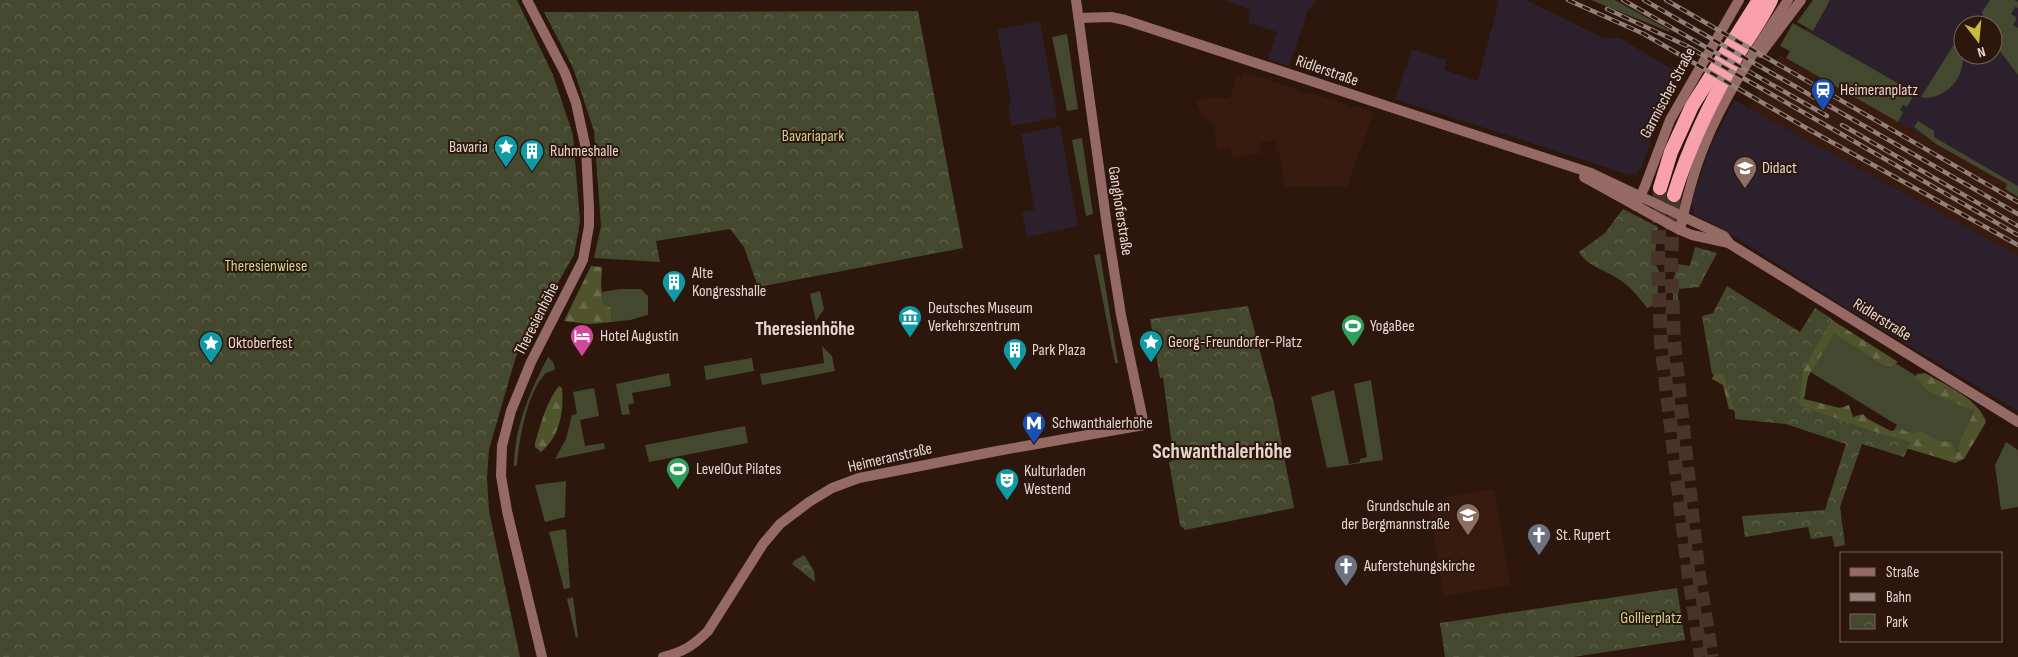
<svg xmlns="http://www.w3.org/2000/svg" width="2018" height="657" font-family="'Sofia Sans Condensed',sans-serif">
<defs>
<pattern id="forest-firs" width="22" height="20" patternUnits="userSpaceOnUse" patternTransform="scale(1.25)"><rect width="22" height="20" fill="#4f542c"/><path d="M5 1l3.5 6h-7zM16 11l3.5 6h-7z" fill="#686c4a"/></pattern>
<pattern id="park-crowns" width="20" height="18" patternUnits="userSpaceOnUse" patternTransform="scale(1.25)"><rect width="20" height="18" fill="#44482f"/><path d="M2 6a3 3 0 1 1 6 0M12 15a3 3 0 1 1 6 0" fill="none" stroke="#5f624c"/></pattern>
</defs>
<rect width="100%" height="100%" fill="#2d170d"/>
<g fill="#2c202d" fill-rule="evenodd">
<polygon points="1224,0 1315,0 1312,8 1309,7 1289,66 1268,59 1277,32 1248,23 1251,10"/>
<polygon points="1499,0 1526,0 1603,38 1620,38 1681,75 1658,121 1642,166 1637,173 1630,175 1395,99 1412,49 1447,60 1444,70 1478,81"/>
<path d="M1823,0h195v190l-229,-130zM1963,25h30v30h-30z"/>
<polygon points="1040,21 1057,117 1012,126 1008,106 1011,101 997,29"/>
<polygon points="1734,100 2018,255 2018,411 1859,316 1716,225 1695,215 1691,204 1709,149"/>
<polygon points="1060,126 1078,226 1027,237 1022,212 1035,209 1021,134"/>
</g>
<g fill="#371b0e">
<polygon points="1780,55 2018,190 2018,255 1749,108"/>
<polygon points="1243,72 1297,89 1298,92 1305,94 1308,92 1345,104 1346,106 1351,108 1354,106 1374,112 1347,186 1285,187 1279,151 1277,151 1275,140 1259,143 1261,153 1233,157 1230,147 1219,150 1217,148 1214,124 1202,117 1196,102 1216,96 1229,99 1238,74 1242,76"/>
<polygon points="1494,489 1510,585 1443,596 1429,504 1444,501 1444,497"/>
</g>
<g fill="#44482f">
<polygon points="1591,0 1615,0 1669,30 1670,32"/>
<polygon points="1813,0 1830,0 1813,31 1797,22"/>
<polygon points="1990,0 2015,0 2018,2 2018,8 2015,7 2011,14 2017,18 2013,25 2018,28 2018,75 1993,42 1993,25 1984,25 1982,12"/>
<polygon points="1793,23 1915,93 1907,107 1903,105 1900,110 1903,112 1898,122 1786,58 1790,51 1780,46"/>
<path d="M1963,30c0,26 5,49 -22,64 -6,3 -13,5 -20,3z"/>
<polygon points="1067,34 1078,109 1067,111 1052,37"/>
<polygon points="1918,121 1934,131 1934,137 2018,186 2018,197 2005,189 2007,184 1936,144 1914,127"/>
<polygon points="1082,138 1093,214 1086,216 1072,140"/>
<polygon points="1100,254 1118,363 1115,363 1094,255"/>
<polygon points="620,289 641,289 648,296 648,315 630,320 612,322 611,308 603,305 602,292"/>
<polygon points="820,291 824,309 816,321 810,294"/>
<polygon points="1833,325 1985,418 1964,454 1890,437 1897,425 1804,368"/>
<polygon points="822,346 832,356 835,371 762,385 760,374 824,363"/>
<path d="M548,357l5,5 2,7c-3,3 -7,2 -10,5 -18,19 -26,66 -28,91l-3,2c0,-39 16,-76 34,-110z"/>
<polygon points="752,358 754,371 706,380 704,366"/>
<polygon points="669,373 671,386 632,393 634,403 628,405 630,414 622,415 616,384"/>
<polygon points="1371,380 1383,460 1327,468 1311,397 1334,390 1349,464 1360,462 1360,459 1367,457 1354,384"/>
<polygon points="594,388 599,416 580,420 585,446 604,443 605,449 555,459 566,439 572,415 577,414 573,392"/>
<polygon points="745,426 748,443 649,462 645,445"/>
<polygon points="2006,442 2018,450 2018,507 2001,510 1995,465"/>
<polygon points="566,481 565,517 545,522 535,485"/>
<polygon points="566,529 570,588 564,589 549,532"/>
<polygon points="573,597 578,637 576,638 567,599"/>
</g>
<g fill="url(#forest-firs)">
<polygon points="591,266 602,267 601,285 603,304 611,308 612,322 589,324 564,321"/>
<path d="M1821,313l77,49 -7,4h-6l-51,-33 -26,44 -4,22 36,9 9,-3 4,12 10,-3 5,5 23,12 11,-2c6,5 13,4 20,2l16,10 13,1 5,10h3c0,-16 11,-27 15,-41l-46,-20 -13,-13 2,-4 8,-1c20,12 53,25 61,49l-22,37 -9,4c-75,-24 -148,-43 -226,-54l-6,-24 -11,-6 4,-9 23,-25 65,-11z"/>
<path d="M559,386l3,2c2,24 -2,48 -21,64l-6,-5v-4c6,-19 11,-41 24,-57z"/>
</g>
<g fill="url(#park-crowns)">
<polygon points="0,0 517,0 553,75 573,135 580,222 574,255 517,353 489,449 487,478 489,511 520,657 0,657"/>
<polygon points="918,11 963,248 758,287 744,247 730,229 656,241 660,262 594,258 601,226 594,131 573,68 544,12"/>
<path d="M1623,209l35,18 -4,35 5,9 -2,33 -10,4c-9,-12 -17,-22 -30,-30 -13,-8 -30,-12 -38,-26l26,-19z"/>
<polygon points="1695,247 1717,253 1699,287 1678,289 1678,307 1673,307 1673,282 1677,264 1690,266"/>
<polygon points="1727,286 1800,332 1815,308 1832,319 1803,370 1799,405 1869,430 1911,442 1904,457 1862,444 1840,507 1845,545 1835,547 1832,536 1811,539 1808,527 1745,537 1742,516 1825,510 1846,444 1786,424 1735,419 1735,413 1724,375 1712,374 1702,316 1713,313"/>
<polygon points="1248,306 1274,404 1294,508 1185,530 1180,525 1169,462 1174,460 1163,378 1160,378 1150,319"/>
<polygon points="804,555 814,571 815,582 792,564 795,560"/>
<polygon points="1677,588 1685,640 1573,657 1445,657 1440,623"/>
</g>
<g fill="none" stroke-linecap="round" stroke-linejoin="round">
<g stroke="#49342a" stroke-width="14" stroke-dasharray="14 7" stroke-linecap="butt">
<polyline points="1660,188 1658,263 1661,343 1688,570 1701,657"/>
<polyline points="1674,195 1671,261 1674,342 1698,569 1712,657"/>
</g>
<g stroke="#956964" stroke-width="10">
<polyline points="527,0 565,73 576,103 586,149 589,207 589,226 583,260 531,362 511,411 502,446 501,476 507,511 542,657"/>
<polyline points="1079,18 1111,17 1125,20 1591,173 1724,236 1730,244 2018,422"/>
<polyline points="1761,53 1801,0"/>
<polyline points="1584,177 1680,230 1692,235 1729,243"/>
<polyline points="1636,206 1645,186 1670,120 1739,0"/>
<path d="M1680,230c6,-29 13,-57 24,-84 21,-52 54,-100 84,-146"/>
<path d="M663,657c20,-5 30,-11 45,-26l55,-87 17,-20 29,-22 23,-14 27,-10 138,-27 147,-26 -23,-110 -14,-89 -31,-226"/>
</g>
<g stroke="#f8a1ac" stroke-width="14">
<polyline points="1660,188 1671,152 1692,106 1759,0"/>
<path d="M1674,195c15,-49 36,-91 61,-136 12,-20 26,-38 36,-59"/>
</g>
<g stroke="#938179" stroke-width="4.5">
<g id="rail">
<polyline points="1568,0 1644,34 1808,129 2018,245"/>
<polyline points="1623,0 1827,116"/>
<polyline points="1644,0 2018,214"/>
<polyline points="1666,0 2018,202"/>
<polyline points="1607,9 1687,46 2018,235"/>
<polyline points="1842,125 2018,226"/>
</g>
</g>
<use href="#rail" stroke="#2d170d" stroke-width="2.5" stroke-dasharray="8" stroke-linecap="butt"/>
</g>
<defs>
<g id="station-pin" transform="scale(1.25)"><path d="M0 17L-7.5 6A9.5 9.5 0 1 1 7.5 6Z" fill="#1a4fb4" stroke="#2d170d"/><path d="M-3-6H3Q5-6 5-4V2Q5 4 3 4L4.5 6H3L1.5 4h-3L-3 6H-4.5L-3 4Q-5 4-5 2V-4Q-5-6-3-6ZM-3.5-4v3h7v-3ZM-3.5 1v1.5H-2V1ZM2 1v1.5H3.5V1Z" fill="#fff"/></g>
<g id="sight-pin" transform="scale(1.25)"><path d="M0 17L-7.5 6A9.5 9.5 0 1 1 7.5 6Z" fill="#0f9aa8" stroke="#2d170d"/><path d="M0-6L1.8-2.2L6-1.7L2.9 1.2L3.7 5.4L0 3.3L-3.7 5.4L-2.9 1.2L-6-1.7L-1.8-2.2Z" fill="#fff"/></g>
<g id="building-pin" transform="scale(1.25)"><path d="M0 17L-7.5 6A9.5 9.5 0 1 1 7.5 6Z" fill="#0f9aa8" stroke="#2d170d"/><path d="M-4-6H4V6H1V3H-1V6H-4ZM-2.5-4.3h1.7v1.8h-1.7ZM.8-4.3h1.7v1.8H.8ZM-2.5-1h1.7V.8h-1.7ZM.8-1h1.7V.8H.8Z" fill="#fff"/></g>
<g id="university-pin" transform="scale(1.25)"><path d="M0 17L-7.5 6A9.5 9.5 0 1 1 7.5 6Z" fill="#8d6e63" stroke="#2d170d"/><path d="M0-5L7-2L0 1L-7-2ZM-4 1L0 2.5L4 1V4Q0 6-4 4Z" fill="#fff"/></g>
<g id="museum-pin" transform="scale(1.25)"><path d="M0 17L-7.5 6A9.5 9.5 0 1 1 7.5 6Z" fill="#0f9aa8" stroke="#2d170d"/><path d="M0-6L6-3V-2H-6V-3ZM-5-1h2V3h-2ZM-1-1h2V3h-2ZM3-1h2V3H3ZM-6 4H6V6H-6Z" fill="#fff"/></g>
<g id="stadium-pin" transform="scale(1.25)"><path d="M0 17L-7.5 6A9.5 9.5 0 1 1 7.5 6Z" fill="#2e9e5b" stroke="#2d170d"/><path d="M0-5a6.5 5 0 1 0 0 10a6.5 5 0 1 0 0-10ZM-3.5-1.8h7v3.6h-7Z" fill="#fff"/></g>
<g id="hotel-pin" transform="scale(1.25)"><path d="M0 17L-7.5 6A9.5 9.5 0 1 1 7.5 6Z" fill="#d1479c" stroke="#2d170d"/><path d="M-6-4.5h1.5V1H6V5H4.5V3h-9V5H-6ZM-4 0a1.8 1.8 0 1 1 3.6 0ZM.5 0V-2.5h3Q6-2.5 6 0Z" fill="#fff"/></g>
<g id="metro-pin" transform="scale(1.25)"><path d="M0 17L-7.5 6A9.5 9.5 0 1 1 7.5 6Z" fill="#1a4fb4" stroke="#2d170d"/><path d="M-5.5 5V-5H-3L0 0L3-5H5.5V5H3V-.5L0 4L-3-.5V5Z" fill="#fff"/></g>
<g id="theatre-pin" transform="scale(1.25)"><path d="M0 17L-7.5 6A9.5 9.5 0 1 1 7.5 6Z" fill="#0f9aa8" stroke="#2d170d"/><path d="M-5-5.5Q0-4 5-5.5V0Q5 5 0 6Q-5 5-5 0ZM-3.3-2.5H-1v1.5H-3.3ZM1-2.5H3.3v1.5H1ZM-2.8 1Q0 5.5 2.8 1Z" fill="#fff"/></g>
<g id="school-pin" transform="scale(1.25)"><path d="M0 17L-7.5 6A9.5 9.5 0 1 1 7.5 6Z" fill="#8d6e63" stroke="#2d170d"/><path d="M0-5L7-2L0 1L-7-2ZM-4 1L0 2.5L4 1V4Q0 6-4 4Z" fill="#fff"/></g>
<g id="church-pin" transform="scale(1.25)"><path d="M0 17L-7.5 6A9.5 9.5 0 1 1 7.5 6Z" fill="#6b7280" stroke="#2d170d"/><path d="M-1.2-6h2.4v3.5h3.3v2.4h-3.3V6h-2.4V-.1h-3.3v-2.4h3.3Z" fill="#fff"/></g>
</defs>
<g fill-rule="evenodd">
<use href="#station-pin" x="1823" y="90"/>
<use href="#sight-pin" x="506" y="147"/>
<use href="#building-pin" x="532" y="151"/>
<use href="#university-pin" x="1745" y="168"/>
<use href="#building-pin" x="674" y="282"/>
<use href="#museum-pin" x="910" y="317"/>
<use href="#stadium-pin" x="1353" y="326"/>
<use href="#hotel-pin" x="582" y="336"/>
<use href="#sight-pin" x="1151" y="342"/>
<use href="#sight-pin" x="211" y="343"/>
<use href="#building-pin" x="1015" y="350"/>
<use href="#metro-pin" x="1034" y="423"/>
<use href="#stadium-pin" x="678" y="469"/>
<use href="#theatre-pin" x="1007" y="480"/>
<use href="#school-pin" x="1468" y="515"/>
<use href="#church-pin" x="1539" y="535"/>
<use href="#church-pin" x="1346" y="566"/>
</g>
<g text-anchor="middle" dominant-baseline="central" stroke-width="4" stroke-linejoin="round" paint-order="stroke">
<g font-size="16" fill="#e6d7d0" stroke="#2d170d">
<text transform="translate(1327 71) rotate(19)">Ridlerstraße</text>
<text transform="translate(1668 93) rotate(-62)">Garmischer Straße</text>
<text transform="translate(1120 211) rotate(81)">Ganghoferstraße</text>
<text transform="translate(537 319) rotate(-63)">Theresienhöhe</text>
<text transform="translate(1882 320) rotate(32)">Ridlerstraße</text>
<text transform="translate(890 458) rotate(-13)">Heimeranstraße</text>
</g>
<g font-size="16" fill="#e6d7d0" stroke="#2d170d" text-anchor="start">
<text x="1840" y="90">Heimeranplatz</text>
<text x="488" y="147" text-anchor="end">Bavaria</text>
<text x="550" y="151">Ruhmeshalle</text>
<text x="1762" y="168">Didact</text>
<text x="692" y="273">Alte<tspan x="692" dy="18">Kongresshalle</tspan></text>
<text x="928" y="308">Deutsches Museum<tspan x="928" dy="18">Verkehrszentrum</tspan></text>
<text x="1370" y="326">YogaBee</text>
<text x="600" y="336">Hotel Augustin</text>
<text x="1168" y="342">Georg-Freundorfer-Platz</text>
<text x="228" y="343">Oktoberfest</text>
<text x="1032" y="350">Park Plaza</text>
<text x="1052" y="423">Schwanthalerhöhe</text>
<text x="696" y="469">LevelOut Pilates</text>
<text x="1024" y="471">Kulturladen<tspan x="1024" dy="18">Westend</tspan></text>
<text x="1450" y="506" text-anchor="end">Grundschule an<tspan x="1450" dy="18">der Bergmannstraße</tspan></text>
<text x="1556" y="535">St. Rupert</text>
<text x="1364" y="566">Auferstehungskirche</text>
</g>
<g font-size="16" fill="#cad590" stroke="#2d170d">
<text x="813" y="136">Bavariapark</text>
<text x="266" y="266">Theresienwiese</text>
<text x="1651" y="618">Gollierplatz</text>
</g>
<g font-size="19" font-weight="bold" fill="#e6d7d0" stroke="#2d170d">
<text x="805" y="329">Theresienhöhe</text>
</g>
<g font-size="21" font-weight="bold" fill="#e6d7d0" stroke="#2d170d">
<text x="1222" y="451">Schwanthalerhöhe</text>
</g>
</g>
<rect x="1840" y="552" width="162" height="90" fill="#2d170d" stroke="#77645b"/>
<rect x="1850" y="568" width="25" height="8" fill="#956964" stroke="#77645b"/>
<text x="1886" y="577" font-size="15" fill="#e6d7d0">Straße</text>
<rect x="1850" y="593" width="25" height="8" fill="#938179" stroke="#77645b"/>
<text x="1886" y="602" font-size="15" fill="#e6d7d0">Bahn</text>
<rect x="1850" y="614" width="25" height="15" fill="url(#park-crowns)" stroke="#77645b"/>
<text x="1886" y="627" font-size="15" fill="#e6d7d0">Park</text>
<g transform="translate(1978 40) rotate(164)"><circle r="24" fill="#2d170d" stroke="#77645b"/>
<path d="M0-4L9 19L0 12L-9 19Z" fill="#c8bb3b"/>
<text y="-8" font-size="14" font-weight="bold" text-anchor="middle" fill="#e6d7d0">N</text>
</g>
</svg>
